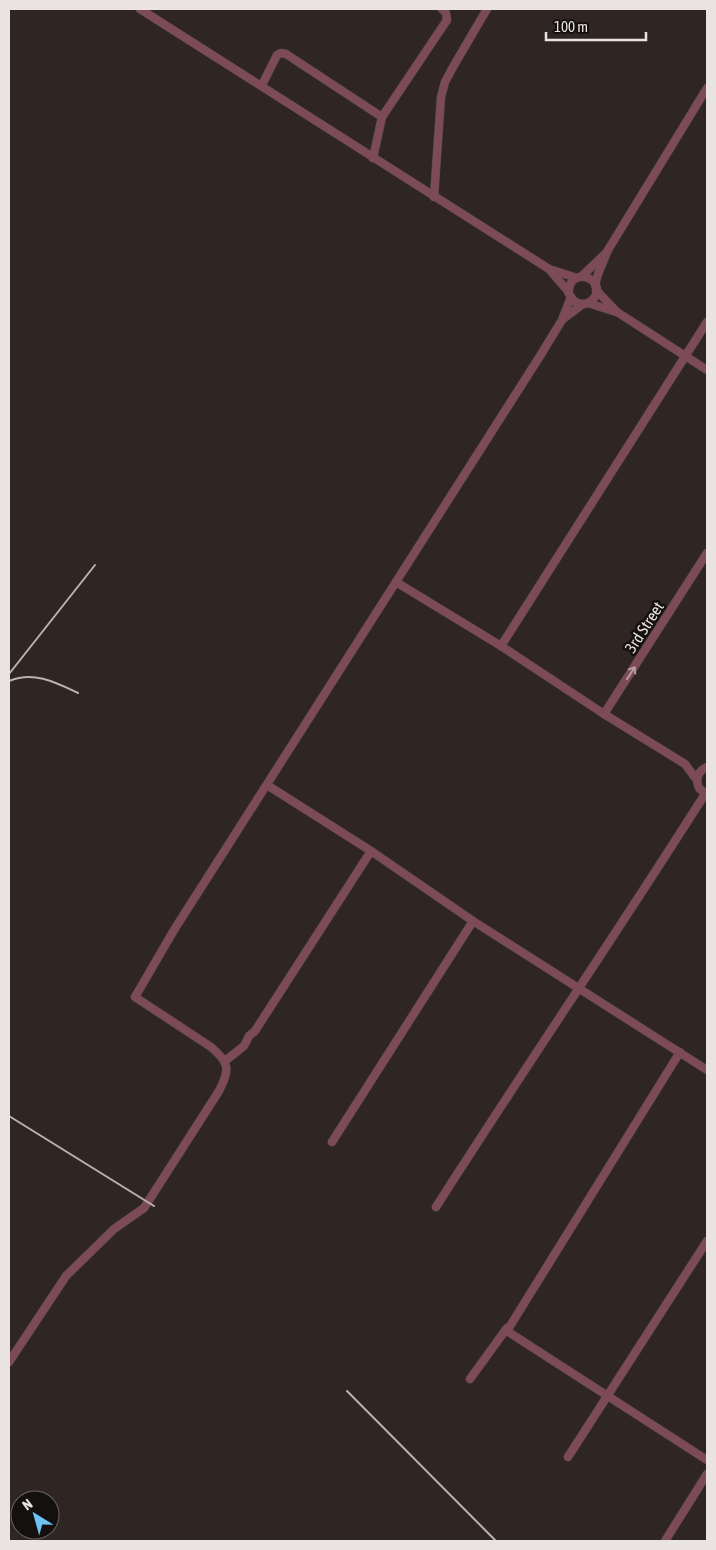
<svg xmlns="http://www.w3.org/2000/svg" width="716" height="1550" font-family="'Asap Condensed',sans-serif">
<rect width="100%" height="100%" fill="#2f2623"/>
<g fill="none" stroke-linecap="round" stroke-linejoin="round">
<g stroke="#4d4441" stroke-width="9">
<g id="minor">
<path d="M140,9l409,260c6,7 12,14 18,21 2,3 3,7 6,10 3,3 7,4 10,4 4,0 8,-2 11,-6 14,-19 -26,-34 -25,-5"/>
<polyline points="262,85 277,55 281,53 286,54 382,117 373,158"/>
<polyline points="382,117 447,20 446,13 442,9"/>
<polyline points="434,197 441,97 445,82 453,67 487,9"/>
<polyline points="549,269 577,278"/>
<polyline points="582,276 607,252"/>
<polyline points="595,285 598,274 608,250 707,88"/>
<polyline points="596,290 617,312 707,370"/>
<polyline points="588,303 616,312"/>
<polyline points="563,319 583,304"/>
<polyline points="396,582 501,646 604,714 685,764 697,780"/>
<polyline points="501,646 707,322"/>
<polyline points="604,714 707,553"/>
<path d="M707,767c-9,4 -12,12 -8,21l8,7"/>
<polyline points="267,785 371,851"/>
<polyline points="680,1052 507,1331 707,1460"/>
<polyline points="225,1061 244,1046 249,1036 255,1031 371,851 473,921 707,1070"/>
<polyline points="332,1142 473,921"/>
<path d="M436,1207c88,-138 181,-274 269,-413"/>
<path d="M9,1362l57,-86 48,-47 30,-21 75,-117c11,-21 11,-28 -8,-44l-76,-50 39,-67 366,-574 22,-36 9,-23"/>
<polyline points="470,1379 507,1328"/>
<polyline points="568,1457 707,1241"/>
<polyline points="665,1541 707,1474"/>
</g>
</g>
<use href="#minor" stroke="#7d4a58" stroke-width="8"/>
<g stroke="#b9b2b0" stroke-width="2">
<polyline points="9,674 95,565"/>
<path d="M9,681c25,-10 46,1 69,12"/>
<polyline points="9,1116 154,1206"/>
<polyline points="347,1391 496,1541"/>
</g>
</g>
<defs><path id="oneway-shaft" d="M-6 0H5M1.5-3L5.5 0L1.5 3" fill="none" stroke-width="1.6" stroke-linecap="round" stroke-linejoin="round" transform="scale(1.25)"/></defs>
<use stroke="#b89ea3" href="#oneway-shaft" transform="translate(631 673) rotate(-57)"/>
<g text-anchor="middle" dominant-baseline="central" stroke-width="5" stroke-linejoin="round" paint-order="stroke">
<g font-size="16" fill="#e9e3e1" stroke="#14100f">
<text transform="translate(644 627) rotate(-57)">3rd Street</text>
</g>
</g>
<rect width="716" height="1550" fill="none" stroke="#e9e3e1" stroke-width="20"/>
<g transform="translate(35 1515) rotate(323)"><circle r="24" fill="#14100f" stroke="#696463"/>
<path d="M0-4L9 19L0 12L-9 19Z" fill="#6ec2f3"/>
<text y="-8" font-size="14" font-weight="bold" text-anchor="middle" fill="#e9e3e1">N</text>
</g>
<path d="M546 32v8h100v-8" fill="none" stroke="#e9e3e1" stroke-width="2.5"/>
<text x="554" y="32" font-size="15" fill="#e9e3e1" stroke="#14100f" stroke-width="4" paint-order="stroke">100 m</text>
</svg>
